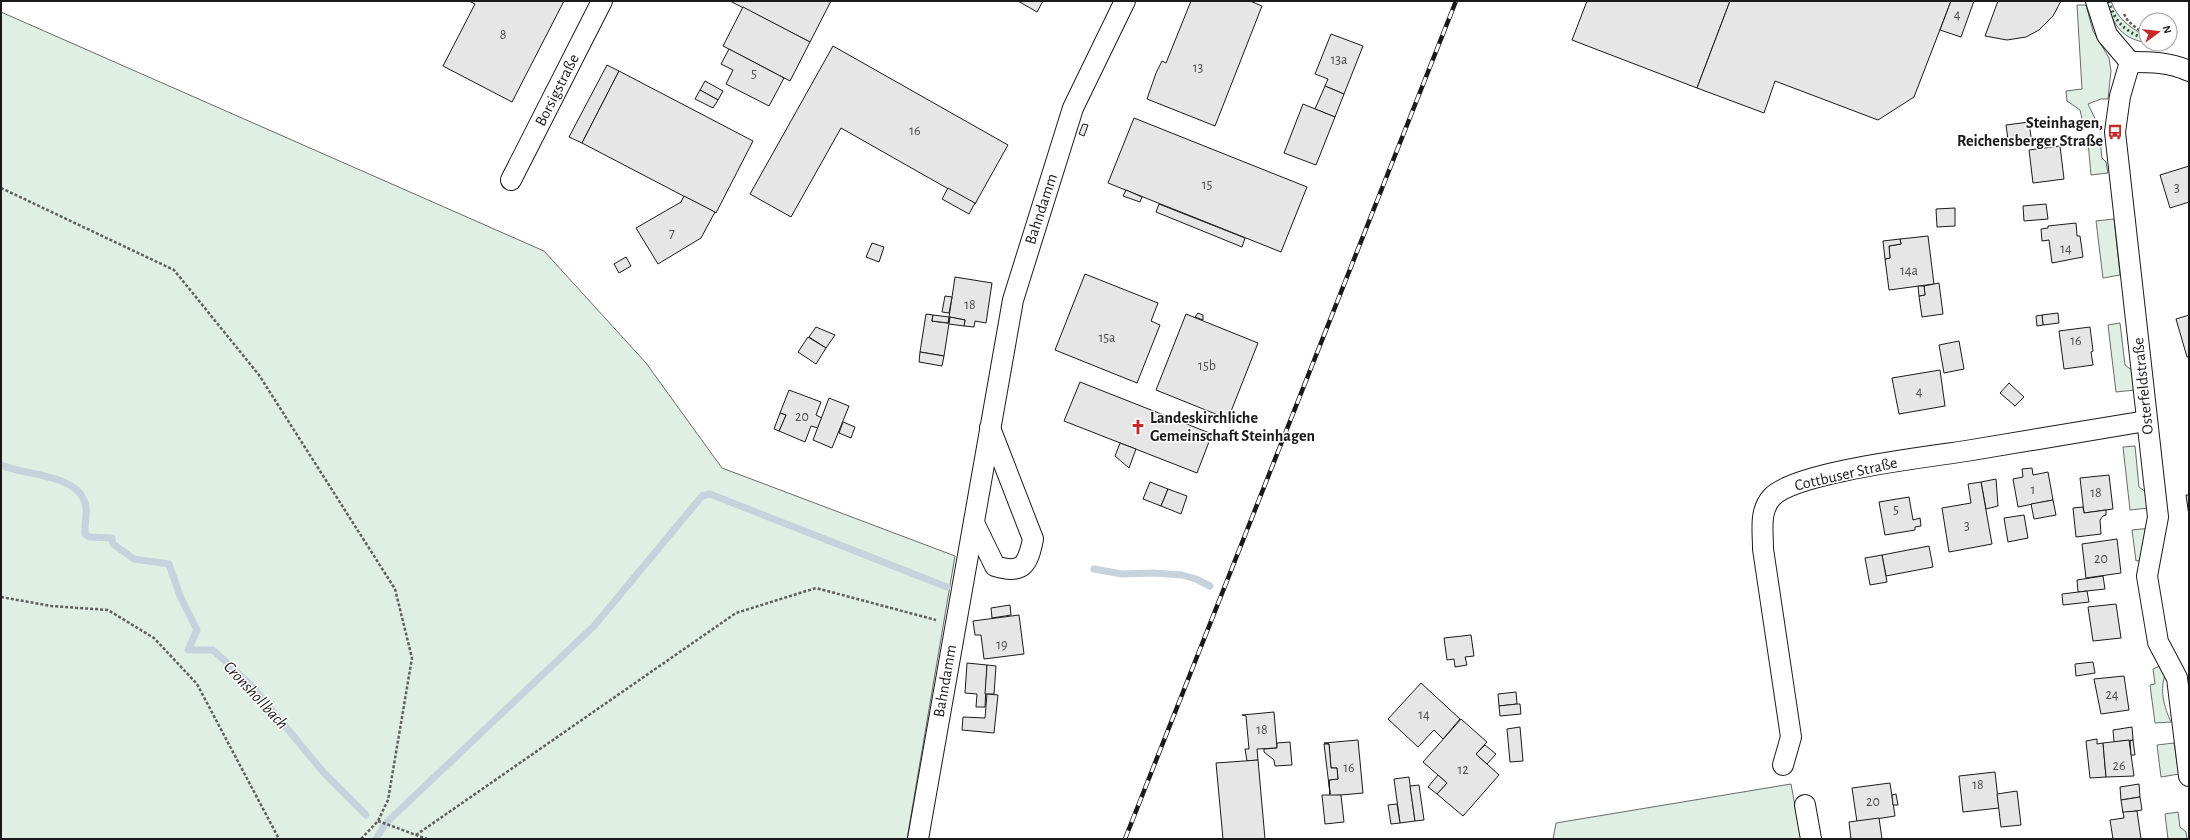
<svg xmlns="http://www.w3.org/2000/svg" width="2190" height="840" font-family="'Alegreya Sans',sans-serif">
<rect width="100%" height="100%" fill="#fff"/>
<g fill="#e0efe3" stroke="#6a6a6a">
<path d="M2106,1h5c6,17 18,26 33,34l-1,7c-24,-5 -30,-20 -37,-41z"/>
<polygon points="2077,5 2086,5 2093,31 2109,58 2111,71 2108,99 2101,99 2088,104 2098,125 2084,127 2080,110 2067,101 2066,91 2082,89"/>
<polygon points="1,12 544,251 646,363 722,468 955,556 907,839 1,839"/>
<polygon points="2100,141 2102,158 2106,162 2108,173 2091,175 2088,142"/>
<polygon points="2114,219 2120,275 2103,278 2096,221"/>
<polygon points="2120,323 2125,365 2133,371 2135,390 2116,392 2108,325"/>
<polygon points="2135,446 2139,487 2147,493 2149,508 2130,510 2123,447"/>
<polygon points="2151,528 2143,560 2136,561 2132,530"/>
<path d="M2162,665l4,8c-7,16 -2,34 5,49l-16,1 -5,-38 5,-1 -2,-15z"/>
<polygon points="2174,743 2179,774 2161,777 2157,745"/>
<polygon points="1791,784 1801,839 1553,839 1556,823"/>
<polygon points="2178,812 2180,827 2186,832 2187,839 2168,839 2165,814"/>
</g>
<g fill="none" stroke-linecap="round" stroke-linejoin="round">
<g stroke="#c6d2dc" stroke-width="7">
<path d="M1,465c23,10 72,9 83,35 5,11 0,23 1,34l4,3 23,1 1,6 21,15 35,5 11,32 17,34 -9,20h25l39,36 72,87 42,42"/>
<polyline points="1094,569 1122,574 1154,573 1182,575 1196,579 1210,586"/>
<polyline points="387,822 594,626 702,496 710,494 947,587"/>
<polyline points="376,839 384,826"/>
</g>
</g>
<g fill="#e6e6e6" stroke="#1a1a1a">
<polygon points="469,1 564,1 512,102 443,66 475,4"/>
<polygon points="730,1 831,1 810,42"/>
<polygon points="1018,1 1043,1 1037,12"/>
<polygon points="1191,1 1250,1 1262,6 1215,126 1147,99 1156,73 1162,61 1166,63"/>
<polygon points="1587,1 1730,1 1697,88 1572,40"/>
<polygon points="1730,1 1951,1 1914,97 1878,120 1775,81 1764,113 1697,88"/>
<polygon points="1951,1 1974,1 1961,37 1940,30"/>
<polygon points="1998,1 2061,1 2053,16 2039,30 2026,37 2007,40 1985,36"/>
<polygon points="743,7 810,42 790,81 723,46"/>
<polygon points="1331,34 1363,46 1344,94 1325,86 1328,79 1315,74"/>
<polygon points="833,46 1008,145 975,204 841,128 791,217 750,194"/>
<polygon points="729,49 784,78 769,106 726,84 733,70 721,64"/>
<polygon points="607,65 619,71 582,143 569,137"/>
<polygon points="619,71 753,141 716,213 582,143"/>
<polygon points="705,81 723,91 718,100 700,90"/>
<polygon points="1325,86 1344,94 1335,117 1315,109"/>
<polygon points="700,90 718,100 713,108 695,99"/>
<polygon points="1303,104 1335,117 1316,165 1284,153"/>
<polygon points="1134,118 1307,187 1281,252 1108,183"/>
<polygon points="2029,122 2032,144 2009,147 2006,125"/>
<polygon points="1083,124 1088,125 1084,136 1079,134"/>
<polygon points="2060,146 2064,179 2033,183 2029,150"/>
<polygon points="2189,166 2189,202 2170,208 2160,175"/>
<polygon points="948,188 975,203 969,214 942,199"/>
<polygon points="1126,190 1142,197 1140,202 1123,196"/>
<polygon points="684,196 715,212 701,238 658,264 636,228 681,202"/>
<polygon points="1159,204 1245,238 1242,247 1156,212"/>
<polygon points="2046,204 2048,219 2024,221 2023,206"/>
<polygon points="1955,208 1955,226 1937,227 1936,209"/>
<polygon points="2076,223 2077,236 2080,236 2083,257 2052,263 2049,240 2042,241 2041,229 2048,228 2048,226"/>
<polygon points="1928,236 1934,284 1889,290 1885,259 1890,258 1889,246 1901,244 1900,239"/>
<polygon points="1900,239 1901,244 1889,246 1890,258 1885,259 1883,241"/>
<polygon points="872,243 884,247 879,262 866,257"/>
<polygon points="626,257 631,266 619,273 614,264"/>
<polygon points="1085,274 1158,303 1151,321 1160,325 1137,383 1055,350"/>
<polygon points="955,277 992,283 986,323 975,321 974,327 964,326 965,320 949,317"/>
<polygon points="1939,283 1943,314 1922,317 1919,296 1925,295 1924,286"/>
<polygon points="1918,286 1924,286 1925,295 1919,296"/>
<polygon points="945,296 952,297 949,313 942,312"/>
<polygon points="1198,313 1203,315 1203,320 1195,317"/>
<polygon points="2058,313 2059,323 2043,325 2042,315"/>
<polygon points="926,314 933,315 932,321 948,323 950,317 944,356 920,352"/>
<polygon points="1186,314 1258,343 1228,419 1156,390"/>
<polygon points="933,315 949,317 948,323 932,321"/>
<polygon points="2042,315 2043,325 2037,326 2036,316"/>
<polygon points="2189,315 2189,357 2187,357 2176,319"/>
<polygon points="950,317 965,320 964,326 949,324"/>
<polygon points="816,327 835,335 826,348 809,337"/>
<polygon points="2090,327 2093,351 2091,352 2093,365 2064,369 2059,331"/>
<polygon points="808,337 826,348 816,364 798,352"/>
<polygon points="1959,341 1964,369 1944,373 1939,345"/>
<polygon points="920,352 944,356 942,366 919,362"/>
<polygon points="1940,370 1945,406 1899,414 1892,378"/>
<polygon points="1080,382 1212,434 1197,473 1064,421"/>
<polygon points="2009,383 2024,397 2015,406 2000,393"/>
<polygon points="789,390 821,402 816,415 822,418 818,428 811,426 805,442 779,431 786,415 780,413"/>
<polygon points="829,398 849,406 832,448 813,440"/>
<polygon points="780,413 786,415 779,431 774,429"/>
<polygon points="843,422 855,427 851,438 839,433"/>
<polygon points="1120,443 1136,449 1129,468 1115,456"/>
<polygon points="2032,468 2033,475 2048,472 2053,500 2018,507 2013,479 2023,477 2022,469"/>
<polygon points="2109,475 2113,509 2084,513 2080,478"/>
<polygon points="1996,479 1998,506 1986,509 1981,482"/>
<polygon points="1150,482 1168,489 1161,506 1143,499"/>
<polygon points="1981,482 1992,544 1949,552 1942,508 1971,503 1968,484"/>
<polygon points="1168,489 1187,496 1181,514 1161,506"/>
<polygon points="2186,495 2189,495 2189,516"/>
<polygon points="1909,497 1913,520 1920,518 1921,526 1915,527 1915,530 1885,535 1879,502"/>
<polygon points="2053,500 2056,515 2034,519 2031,504"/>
<polygon points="2083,507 2084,513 2106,510 2106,515 2103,516 2100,520 2101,534 2076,537 2073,508"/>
<polygon points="2024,515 2028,538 2008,542 2004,518"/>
<polygon points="2117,539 2121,573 2086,578 2082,544"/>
<polygon points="1929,546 1933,567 1886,576 1882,555"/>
<polygon points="1882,555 1887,582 1870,585 1865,558"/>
<polygon points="2103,576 2105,589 2078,592 2077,580"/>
<polygon points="2087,591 2089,602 2063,605 2062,594"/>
<polygon points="2116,604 2121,638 2093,641 2088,607"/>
<polygon points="1010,605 1011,615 992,618 991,608"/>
<polygon points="1019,615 1024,654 984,659 981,635 975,635 973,621"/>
<polygon points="1471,635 1474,656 1465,657 1467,665 1455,667 1454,659 1447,660 1444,638"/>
<polygon points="2093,662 2095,673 2076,676 2075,664"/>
<polygon points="967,663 987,665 985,707 976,707 977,694 965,693"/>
<polygon points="987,665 996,666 994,694 985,694"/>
<polygon points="2124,676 2129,710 2101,714 2094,679"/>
<polygon points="1421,683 1460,719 1443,739 1434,730 1418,747 1388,719"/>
<polygon points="1516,692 1517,704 1499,706 1498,694"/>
<polygon points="987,694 998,695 994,733 962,730 963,717 985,718"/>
<polygon points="1517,704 1520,704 1521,714 1500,716 1499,706"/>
<polygon points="1274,712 1277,748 1257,749 1258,760 1247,761 1245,749 1249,749 1246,716 1242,715"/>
<polygon points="1461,719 1487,742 1476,754 1499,775 1463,816 1437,794 1447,783 1423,762"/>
<polygon points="1520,727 1523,761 1510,762 1507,729"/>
<polygon points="2132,727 2133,740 2114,742 2113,730"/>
<polygon points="2097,739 2097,744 2103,743 2106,777 2090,778 2086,741"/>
<polygon points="1358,740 1363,793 1330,796 1329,780 1338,779 1337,768 1331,768 1329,744 1324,743"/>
<polygon points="2129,740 2134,776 2106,777 2103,743"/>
<polygon points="2133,740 2135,755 2131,755 2130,741"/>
<polygon points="1290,742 1292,765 1275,766 1274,760 1264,752 1264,749 1277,748 1277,743"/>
<polygon points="1324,744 1329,744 1331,768 1337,768 1338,779 1329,780 1330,794"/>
<polygon points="1485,745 1496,754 1487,764 1476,754"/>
<polygon points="1258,760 1265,839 1223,839 1216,763"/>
<polygon points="1995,772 1999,808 1963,812 1959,776"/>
<polygon points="1438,775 1447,783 1437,794 1428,787"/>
<polygon points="1409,777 1415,821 1400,823 1394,779"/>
<polygon points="1890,783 1895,816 1857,822 1852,788"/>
<polygon points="2139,784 2140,797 2121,800 2120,787"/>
<polygon points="1419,785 1424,820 1415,821 1410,786"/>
<polygon points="2017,791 2021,825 2001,827 1997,794"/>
<polygon points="1896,794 1898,805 1893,805 1892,795"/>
<polygon points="1322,795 1341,795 1344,822 1325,824"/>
<polygon points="2140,797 2142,810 2123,813 2121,800"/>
<polygon points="1397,804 1400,823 1391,824 1388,805"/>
<polygon points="2137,811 2141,839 2113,839 2110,820 2124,818 2123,812"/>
<polygon points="1879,818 1882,839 1851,839 1849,822"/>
</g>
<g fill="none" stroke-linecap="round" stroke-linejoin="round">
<g stroke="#1a1a1a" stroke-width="22">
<g id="street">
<polyline points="2096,1 2107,35 2130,62"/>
<polyline points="2130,62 2120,96 2115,132 2158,517 2147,576 2158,642 2177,678 2189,776"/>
<path d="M2130,62c21,0 39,0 59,9"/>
<polyline points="511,180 602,1"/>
<path d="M974,523l21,43c28,9 33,-2 38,-27l-43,-111"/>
<path d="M1783,765l8,-28 -28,-188c0,-19 -4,-38 9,-52 23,-25 156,-40 194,-46 60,-10 120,-20 180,-30"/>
<polyline points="1805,805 1811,839"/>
<polyline points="918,839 1013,300 1073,108 1125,1"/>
</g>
</g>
<g stroke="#5f5f5f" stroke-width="2.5" stroke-dasharray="3 2" stroke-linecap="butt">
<polyline points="2124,14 2128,21 2146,36"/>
<polyline points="1,188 174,270 259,375 395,589 412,658 388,800 378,821 361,839"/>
<polyline points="1,597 51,606 108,610 154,638 197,684 279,839"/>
<polyline points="378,821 427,839"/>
<polyline points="416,835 736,613 816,588 936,620"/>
</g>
<use href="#street" stroke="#fff" stroke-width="20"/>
<g stroke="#1a1a1a" stroke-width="4.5">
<polyline id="rail" points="1125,839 1456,1"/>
</g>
<use href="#rail" stroke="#fff" stroke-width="3" stroke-dasharray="9" stroke-linecap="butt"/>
<path stroke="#2b5a34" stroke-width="3" stroke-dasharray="2 3" stroke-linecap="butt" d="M2109,1c5,20 15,29 33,37"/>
</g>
<defs>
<g id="bus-bare" transform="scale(1.2)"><path d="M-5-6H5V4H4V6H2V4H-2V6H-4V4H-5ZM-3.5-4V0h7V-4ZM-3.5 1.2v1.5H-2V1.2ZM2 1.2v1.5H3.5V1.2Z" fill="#c62828" stroke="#fff" stroke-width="2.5" paint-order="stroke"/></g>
<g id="church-bare" transform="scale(1.2)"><path d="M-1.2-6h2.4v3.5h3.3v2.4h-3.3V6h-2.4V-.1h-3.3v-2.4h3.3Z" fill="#c62828" stroke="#fff" stroke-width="2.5" paint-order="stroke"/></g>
</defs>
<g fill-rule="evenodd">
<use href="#bus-bare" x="2115" y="132"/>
<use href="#church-bare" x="1138" y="427"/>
</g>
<g text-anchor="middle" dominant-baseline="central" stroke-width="3" stroke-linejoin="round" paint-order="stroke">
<g font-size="14" fill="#4d4d4d">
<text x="1957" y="15">4</text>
<text x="503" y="35">8</text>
<text x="1339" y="60">13a</text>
<text x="1198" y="68">13</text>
<text x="754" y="74">5</text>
<text x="915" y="131">16</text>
<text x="1207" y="185">15</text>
<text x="2177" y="188">3</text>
<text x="672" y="233">7</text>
<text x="2066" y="249">14</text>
<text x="1909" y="271">14a</text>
<text x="970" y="305">18</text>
<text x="1107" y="338">15a</text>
<text x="2076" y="341">16</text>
<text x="1207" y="366">15b</text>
<text x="1919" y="392">4</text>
<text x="802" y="417">20</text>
<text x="2033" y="490">1</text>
<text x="2096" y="493">18</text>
<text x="1896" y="510">5</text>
<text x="1967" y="526">3</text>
<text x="2101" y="559">20</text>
<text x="1002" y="645">19</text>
<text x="2112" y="695">24</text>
<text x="1424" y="715">14</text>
<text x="1262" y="730">18</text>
<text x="2119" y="766">26</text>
<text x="1349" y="768">16</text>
<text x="1463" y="770">12</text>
<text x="1978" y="785">18</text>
<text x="1873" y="802">20</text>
</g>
<g font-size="16" fill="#1a1a1a" stroke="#fff">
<text transform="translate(557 90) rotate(-63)">Borsigstraße</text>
<text transform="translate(1041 209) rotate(-72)">Bahndamm</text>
<text transform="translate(2143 386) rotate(-96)">Osterfeldstraße</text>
<text transform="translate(1846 474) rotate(-13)">Cottbuser Straße</text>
<text transform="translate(945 681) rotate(-80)">Bahndamm</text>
</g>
<g font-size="16" font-weight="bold" fill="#1a1a1a" stroke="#fff" text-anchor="end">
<text x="2103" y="123">Steinhagen,<tspan x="2103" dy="18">Reichensberger Straße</tspan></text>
<text x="1150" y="418" text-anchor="start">Landeskirchliche<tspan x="1150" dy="18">Gemeinschaft Steinhagen</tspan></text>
</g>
<g font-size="17" font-style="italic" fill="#1a1a1a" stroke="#fff">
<text transform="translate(256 695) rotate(47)">Cronshollbach</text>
</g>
</g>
<rect width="2190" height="840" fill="none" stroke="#1a1a1a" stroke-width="4"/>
<g transform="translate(2158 32) rotate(75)"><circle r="19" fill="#ffffff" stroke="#a3a3a3"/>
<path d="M0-3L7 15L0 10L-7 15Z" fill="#c62828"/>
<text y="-6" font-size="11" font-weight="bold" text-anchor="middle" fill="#1a1a1a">N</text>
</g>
</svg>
